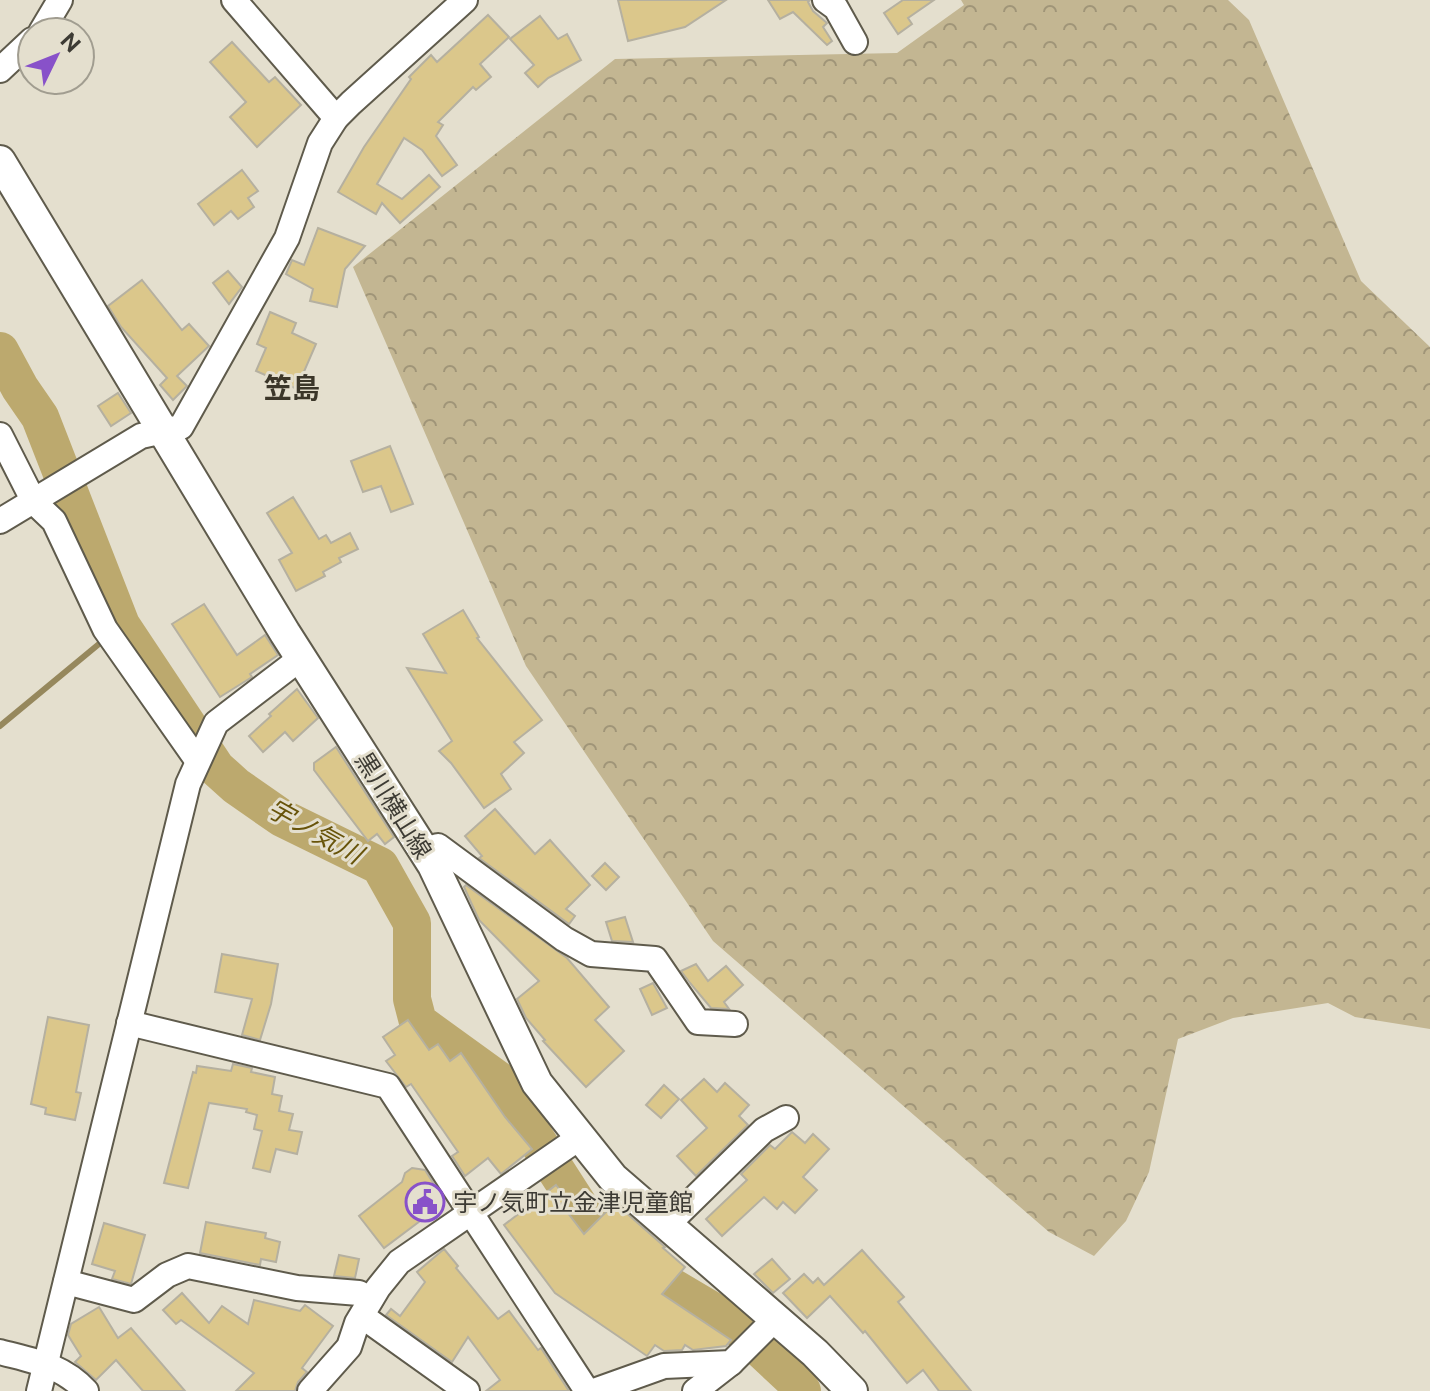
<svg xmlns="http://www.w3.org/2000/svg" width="1430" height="1391" font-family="'Public Sans','Noto Sans JP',sans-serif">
<defs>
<pattern id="forest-crowns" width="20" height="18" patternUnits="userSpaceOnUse" patternTransform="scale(2)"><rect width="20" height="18" fill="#c3b692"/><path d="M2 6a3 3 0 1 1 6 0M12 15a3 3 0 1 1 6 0" fill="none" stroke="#a09578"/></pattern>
</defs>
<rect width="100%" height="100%" fill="#e4dfce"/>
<polygon fill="url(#forest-crowns)" points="961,0 1228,0 1249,20 1361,281 1430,347 1430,1029 1355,1017 1328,1003 1233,1018 1178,1039 1149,1172 1126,1221 1094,1256 1049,1232 713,941 526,666 353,267 615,59 897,53 964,5"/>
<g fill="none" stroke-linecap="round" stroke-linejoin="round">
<polyline stroke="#96885d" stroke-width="6" points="0,726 105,639"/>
<polyline stroke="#bca96e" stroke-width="38" points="0,351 20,388 40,417 121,625 216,768 236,786 282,818 380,866 412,923 412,999 418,1022 498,1080 606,1248 733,1323 795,1381 802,1391"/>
</g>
<g fill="#dbc78b" stroke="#b5b0a0" stroke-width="2">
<polygon points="618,0 726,0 685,27 628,41"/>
<polygon points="768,0 810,0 808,2 813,11 827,23 823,27 832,41 827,45 793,12 780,19"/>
<polygon points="903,0 934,0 908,18 912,24 898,34 884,13"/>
<polygon points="488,15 509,37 480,64 491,77 476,90 473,87 438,122 443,125 436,136 457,165 442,176 422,150 404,138 377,184 402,199 429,175 440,187 400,223 382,203 376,214 338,192 364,147 411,79 409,77 431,55 437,62"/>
<polygon points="540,16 558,39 567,34 581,60 548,78 538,87 525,73 534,65 510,39"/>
<polygon points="232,42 269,82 275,77 301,105 257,147 230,117 246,102 210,62"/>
<polygon points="242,170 258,191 248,198 254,207 238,219 231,211 214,225 198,204"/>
<polygon points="318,228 365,246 345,269 337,307 310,301 313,289 286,274 292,260 304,265"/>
<polygon points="228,271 242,287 229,304 213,283"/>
<polygon points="142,280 182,330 189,324 209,346 177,376 187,386 173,400 160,385 167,378 121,327 108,306"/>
<polygon points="270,312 296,323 292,333 316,344 303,374 300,375 304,392 256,371 266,348 257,344"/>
<polygon points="118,393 131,413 111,426 98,406"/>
<polygon points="390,446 413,504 391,512 381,486 363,492 351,461"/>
<polygon points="293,497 319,539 326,535 331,543 350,533 358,549 339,558 341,562 323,572 325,576 296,591 279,560 292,553 267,513"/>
<polygon points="204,604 237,655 265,635 278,655 250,674 252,677 220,697 172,624"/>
<polygon points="463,610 479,637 477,638 542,720 514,742 524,753 501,774 511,789 484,808 451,763 439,751 452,741 407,668 446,673 423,634"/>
<polygon points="297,689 318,718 293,741 285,732 263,752 249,736 271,716 269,714"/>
<polygon points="336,747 394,837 385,844 377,834 368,841 314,770 314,763"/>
<polygon points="495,809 535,854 550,840 590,885 566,909 575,916 569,924 479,858 482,856 465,836"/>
<polygon points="605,863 619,877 606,890 592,876"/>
<polygon points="466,885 567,958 609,1007 595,1020 624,1051 586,1087 543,1041 545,1040 526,1018 517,999 539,981 479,920 464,887"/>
<polygon points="625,917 633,942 612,941 606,922"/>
<polygon points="222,954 278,964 271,1004 260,1040 242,1035 252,999 215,992"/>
<polygon points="696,964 708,981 726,966 743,985 724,1002 729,1009 711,1008 690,983 681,971"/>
<polygon points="653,983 667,1008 652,1015 640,989"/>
<polygon points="48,1017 89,1025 76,1092 81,1093 75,1120 45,1114 46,1108 31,1104"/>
<polygon points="408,1020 429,1050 438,1044 450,1061 461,1053 505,1117 532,1149 501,1174 488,1158 465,1176 452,1156 458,1152 411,1084 406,1087 386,1061 395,1055 383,1037"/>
<polygon points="233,1064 252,1068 251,1072 275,1077 272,1094 282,1096 279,1111 293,1114 289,1130 302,1132 297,1154 276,1149 270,1172 253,1168 262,1131 254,1129 257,1115 246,1112 247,1109 209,1103 188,1188 164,1183 193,1072 196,1073 197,1066 231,1071"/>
<polygon points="704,1079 717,1092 725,1083 749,1105 739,1116 748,1125 696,1176 677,1156 707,1128 681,1100"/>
<polygon points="664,1085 679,1099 661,1118 646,1105"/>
<polygon points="792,1132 805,1143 813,1134 829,1149 803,1177 817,1190 795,1213 783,1202 777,1209 764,1197 722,1236 706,1219 747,1180 741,1174 770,1145 775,1149"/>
<polygon points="412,1168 425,1170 444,1200 444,1203 384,1248 359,1216 402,1182 405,1173"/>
<polygon points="556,1185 567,1199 561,1204 584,1234 615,1203 665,1247 663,1248 685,1267 662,1294 731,1340 726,1346 693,1350 685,1345 682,1350 664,1351 655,1345 647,1356 555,1293 504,1225"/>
<polygon points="206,1222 266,1233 265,1238 280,1242 276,1262 261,1259 260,1265 200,1253"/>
<polygon points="104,1223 145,1235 131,1284 112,1279 115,1271 92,1264"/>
<polygon points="444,1249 458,1266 456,1268 498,1319 509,1311 538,1350 541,1348 569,1391 486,1391 500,1380 468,1337 452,1362 386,1315 391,1309 400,1316 425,1282 417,1272"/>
<polygon points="862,1250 904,1297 898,1302 971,1391 939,1391 923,1370 907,1383 865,1331 863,1333 830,1296 807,1318 783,1293 804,1274 813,1283 818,1278 824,1285"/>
<polygon points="339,1255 359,1259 355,1278 334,1276"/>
<polygon points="772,1259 790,1279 773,1293 754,1274"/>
<polygon points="182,1293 209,1323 222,1306 248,1324 254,1300 300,1311 305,1305 333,1326 302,1368 307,1372 298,1382 295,1391 236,1391 254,1373 181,1320 176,1324 163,1310"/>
<polygon points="99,1307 118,1338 131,1328 185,1391 143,1391 116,1360 96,1380 75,1362 81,1356 68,1335 71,1324"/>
</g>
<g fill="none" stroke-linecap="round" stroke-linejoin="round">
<g stroke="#5f5b4c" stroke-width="28">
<g id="minor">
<polyline points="234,0 336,118"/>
<polyline points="825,0 836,8 855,42"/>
<polyline points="41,32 60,0"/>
<polyline points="0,70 32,40"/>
<polyline points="0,435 34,502 54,521 105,629 197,760"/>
<polyline points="0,521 141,436 181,427 287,238 320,143 336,118 351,103 465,0"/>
<polyline points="424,850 438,846 564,939 591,954 655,959 698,1022 735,1024"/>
<polyline points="129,1023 388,1086 587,1391"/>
<polyline points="667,1225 764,1130 786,1118"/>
<polyline points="66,1282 134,1300 167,1275 188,1266 297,1288 359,1293 371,1299"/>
<polyline points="362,1316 467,1391"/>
<path d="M0,1352c34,9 62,13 86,39"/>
<polyline points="39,1391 188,784 216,723 301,658"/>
<polyline points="310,1391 349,1347 357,1323 378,1288 399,1262 579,1138"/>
<polyline points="594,1391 664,1366 731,1363 775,1319"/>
<polyline points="695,1391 731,1363"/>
</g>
</g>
<g stroke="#5f5b4c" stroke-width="34">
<polyline id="major" points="0,161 285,633 433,865 537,1083 613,1178 815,1353 852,1391"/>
</g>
<use href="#minor" stroke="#fff" stroke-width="24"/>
<use href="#major" stroke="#fff" stroke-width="30"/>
</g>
<defs>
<g id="civic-ring" transform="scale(2)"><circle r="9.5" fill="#e4dfce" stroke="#8851c9" stroke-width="1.5"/><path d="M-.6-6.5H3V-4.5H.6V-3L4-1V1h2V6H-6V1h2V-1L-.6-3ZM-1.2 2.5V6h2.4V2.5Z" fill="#8851c9"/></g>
</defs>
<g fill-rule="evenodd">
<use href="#civic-ring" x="425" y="1202"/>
</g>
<g text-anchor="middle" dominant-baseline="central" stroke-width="6" stroke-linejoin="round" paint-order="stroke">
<g font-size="24" fill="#3d3b34" stroke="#e4dfce">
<text transform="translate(394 805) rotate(58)">黒川横山線</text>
</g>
<g font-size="24" fill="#3d3b34" stroke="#e4dfce" text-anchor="start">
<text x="453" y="1202">宇ノ気町立金津児童館</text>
</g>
<g font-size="26" font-style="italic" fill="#68540a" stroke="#e4dfce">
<text transform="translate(315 831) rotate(29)">宇ノ気川</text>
</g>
<g font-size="28" font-weight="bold" fill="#3b3629" stroke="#e4dfce">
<text x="292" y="387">笠島</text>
</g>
</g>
<g transform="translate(56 56) rotate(47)"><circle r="38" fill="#e4dfce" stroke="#a19d90" stroke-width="2"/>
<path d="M0-6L14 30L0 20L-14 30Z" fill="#8851c9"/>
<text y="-12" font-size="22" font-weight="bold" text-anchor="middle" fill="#3d3b34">N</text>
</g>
</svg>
